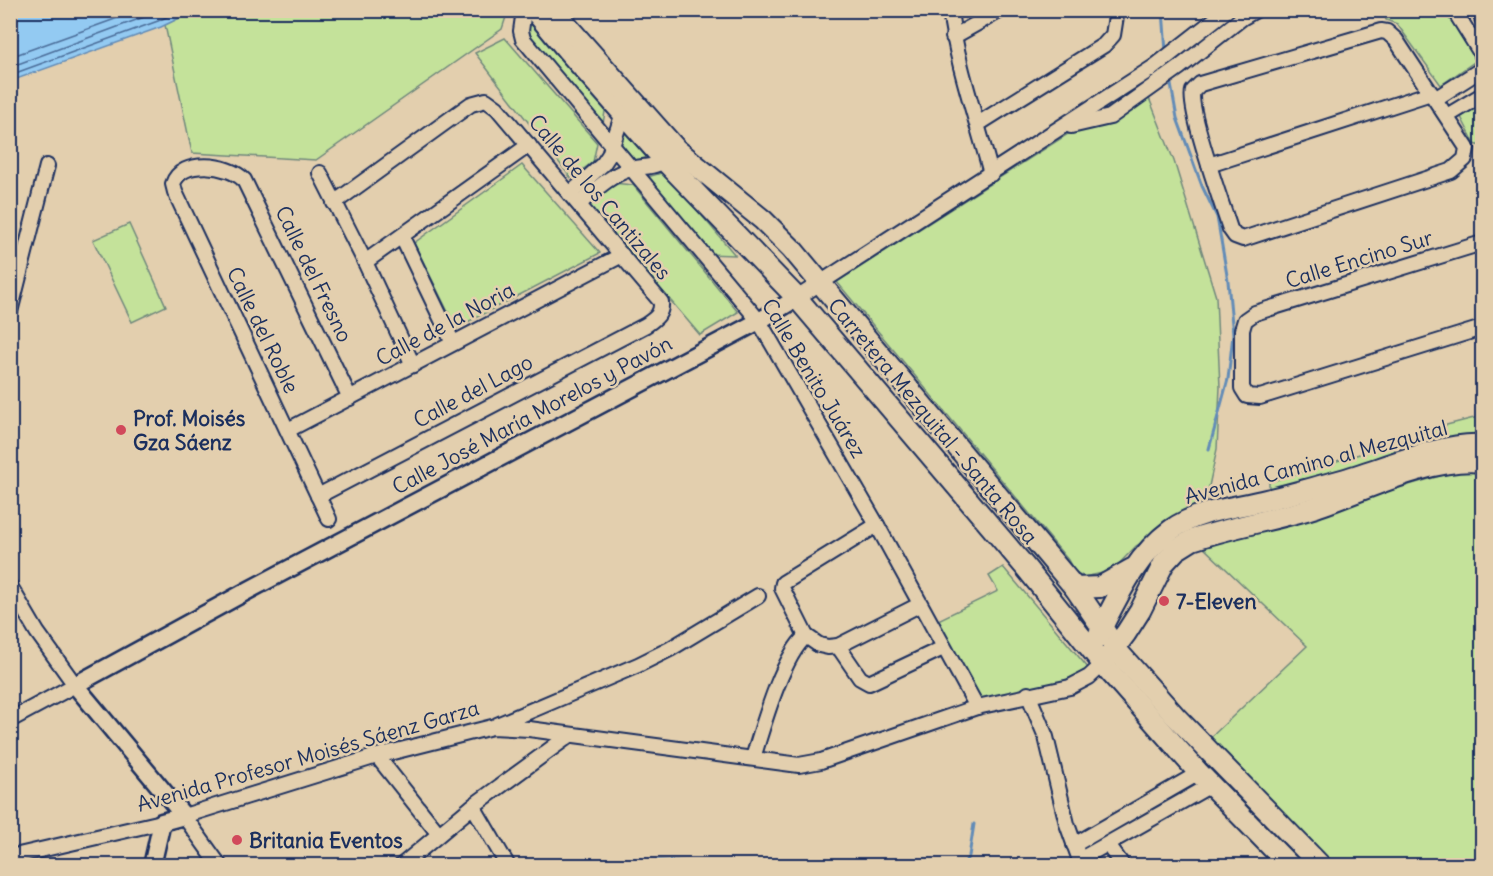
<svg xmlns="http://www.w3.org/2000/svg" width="1493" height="876" font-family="Delius,sans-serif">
<rect width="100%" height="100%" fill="#e3cfae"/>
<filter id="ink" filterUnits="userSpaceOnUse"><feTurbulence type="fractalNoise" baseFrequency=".0167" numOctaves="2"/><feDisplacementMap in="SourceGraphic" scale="12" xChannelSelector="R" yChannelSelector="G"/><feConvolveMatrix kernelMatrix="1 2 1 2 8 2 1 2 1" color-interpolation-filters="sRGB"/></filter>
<g filter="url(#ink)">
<g fill="#c4e29a" stroke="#70887c" stroke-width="1.5">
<polygon points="195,10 508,10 508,11 502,29 316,160 192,153 165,25"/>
<polygon points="1384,11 1445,11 1477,60 1441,85 1397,24 1386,20"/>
<polygon points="530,18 606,105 603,124 524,35"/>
<polygon points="505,38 597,143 593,162 571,178 475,53"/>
<polygon points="1149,98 1174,161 1216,297 1220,387 1217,449 1205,505 1136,546 1112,571 1084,577 1074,571 1068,560 837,282 1074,130 1116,120"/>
<polygon points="1482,104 1482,147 1475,144 1461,117"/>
<polygon points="622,127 648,157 631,162 617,143"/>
<polygon points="522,165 600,253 456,328 414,243"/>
<polygon points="665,172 735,255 705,254 644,178"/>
<polygon points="613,183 633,185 738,312 700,335 588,204"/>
<polygon points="129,224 166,306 132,322 93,240"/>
<polygon points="1482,416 1482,437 1438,440 1420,444 1415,433"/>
<polygon points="1392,444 1397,455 1269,490 1269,482"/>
<polygon points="1464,469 1482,472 1482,865 1333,865 1208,740 1307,646 1201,545"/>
<polygon points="1003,567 1089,669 1061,682 980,699 936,621 998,591 989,576"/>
</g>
<polygon fill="#93caf2" stroke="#638cb7" stroke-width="1.5" points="11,10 194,10 194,11 161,27 11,81"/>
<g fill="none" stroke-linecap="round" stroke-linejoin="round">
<g stroke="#4b6d99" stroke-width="1.5">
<polyline points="10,57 140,10"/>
<polyline points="10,67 163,10"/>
<polyline points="10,75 158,21 181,10"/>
</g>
<g stroke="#638cb7" stroke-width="3">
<polyline points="1163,10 1166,52"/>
<polyline points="1170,79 1177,118 1202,186 1217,217 1228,281 1233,335 1228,379 1209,449"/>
<polyline points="579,866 590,862 642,860 748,866"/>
<polyline points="962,866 969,856 974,824"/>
</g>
<g stroke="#1b2f5e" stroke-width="18">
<g id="minor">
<polyline points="524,10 521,31 523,39 759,321 877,525 977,707"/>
<path d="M950,10c7,56 27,110 41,164"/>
<polyline points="1454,10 1482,55"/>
<polyline points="1478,10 1482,18"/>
<path d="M1381,31l6,1 9,8 71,108 -2,11 -14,12 -208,68 -8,-3 -5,-7c-7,-22 -43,-122 -37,-138l7,-7z"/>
<polyline points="953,37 1001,10"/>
<polyline points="1435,99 1482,69"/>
<polyline points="1447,116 1482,95"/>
<polyline points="978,124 1104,45 1113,35 1117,10"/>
<polyline points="1071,126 1110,117 1180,67 1242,18 1256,10"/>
<polyline points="1209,165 1431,93"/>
<polyline points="320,173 365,262 413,365"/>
<polyline points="570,194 603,164 609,155 623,113"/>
<path d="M579,204c15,-13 32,-30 52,-35 15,-4 28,1 37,-16"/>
<polyline points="402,237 453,343"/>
<polyline points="1482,243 1255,313 1245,320 1242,330 1242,388 1247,396 1260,397 1482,328"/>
<polyline points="365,262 529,145"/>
<polyline points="797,298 1154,67 1227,10"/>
<polyline points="10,312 47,166"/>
<polyline points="288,430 622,255"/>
<path d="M318,496l328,-171c10,-7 16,-11 15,-23l-164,-194 -11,-8 -15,4 -14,10 -123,89"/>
<path d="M329,519l-154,-327 -2,-8c8,-26 56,-20 71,-4l106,218"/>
<polyline points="877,525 783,583 782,588 806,636 819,645 828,647 838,646 919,605"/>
<polyline points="10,586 37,632 75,685 10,720"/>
<polyline points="838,646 860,678 869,683 943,648"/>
<polyline points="1028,694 1046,737 1067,824 1082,866"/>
<polyline points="497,725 638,665 670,649 758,596"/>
<polyline points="377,756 438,833"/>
<path d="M753,758c10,-32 29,-101 53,-122"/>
<polyline points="473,806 508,866"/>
<polyline points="1074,845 1199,773"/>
<polyline points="1108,845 1123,866"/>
<polyline points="10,857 162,822"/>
<polyline points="1079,860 1211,785"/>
<polyline points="220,866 184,816 377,756 492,727 529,729 799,765 821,761 977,707 1070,687 1089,677 1103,664"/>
<polyline points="401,866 473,806 570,735"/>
</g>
</g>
<g stroke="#1b2f5e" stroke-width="21">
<polyline id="tertiary" points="152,866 162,822 184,816 75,685 249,590 759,321 797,298"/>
</g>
<g stroke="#1b2f5e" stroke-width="24">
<g id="secondary">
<polyline points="534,10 567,50 664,160 797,298 1026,568 1103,664 1199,773 1290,866"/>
<polyline points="553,10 676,149 763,220 792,249 1075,588 1120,654 1175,716 1321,866"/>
<polyline points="1075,588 1100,587 1132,569"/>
<path d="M1098,637l3,-8c19,-37 36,-74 70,-99 26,-19 61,-22 91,-29 27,-6 53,-14 80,-21 39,-11 101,-38 140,-35"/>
<path d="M1108,657l18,-24 14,-22 24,-48 12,-13 16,-10c41,-14 83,-20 124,-33 48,-16 116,-51 166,-45"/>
</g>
</g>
<use href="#minor" stroke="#e3cfae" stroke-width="14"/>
<use href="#tertiary" stroke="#e3cfae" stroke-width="16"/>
<use href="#secondary" stroke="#e3cfae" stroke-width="20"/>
</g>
</g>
<g fill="#d1495b" stroke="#e3cfae" stroke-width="2">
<circle cx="121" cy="430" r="6"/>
<circle cx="1164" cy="601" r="6"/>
<circle cx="237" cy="840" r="6"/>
</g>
<g text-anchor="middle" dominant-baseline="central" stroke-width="5" stroke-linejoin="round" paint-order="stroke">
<g font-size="21" fill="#1b2f5e" stroke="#e3cfae">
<text transform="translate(600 197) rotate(50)">Calle de los Cantizales</text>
<text transform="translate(1359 259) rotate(-17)">Calle Encino Sur</text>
<text transform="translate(314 274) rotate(64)">Calle del Fresno</text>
<text transform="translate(445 324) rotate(-28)">Calle de la Noria</text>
<text transform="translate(263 330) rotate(64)">Calle del Roble</text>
<text transform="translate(814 378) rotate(59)">Calle Benito Juárez</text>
<text transform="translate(473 391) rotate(-28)">Calle del Lago</text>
<text transform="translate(532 415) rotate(-28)">Calle José María Morelos y Pavón</text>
<text transform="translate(933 421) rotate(50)">Carretera Mezquital - Santa Rosa</text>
<text transform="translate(1316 462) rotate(-15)">Avenida Camino al Mezquital</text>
<text transform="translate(308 756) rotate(-16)">Avenida Profesor Moisés Sáenz Garza</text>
</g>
<g font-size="21" font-weight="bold" fill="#1b2f5e" stroke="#e3cfae" text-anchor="start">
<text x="133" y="418">Prof. Moisés<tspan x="133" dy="24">Gza Sáenz</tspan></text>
<text x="1176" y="601">7-Eleven</text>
<text x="249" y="840">Britania Eventos</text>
</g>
</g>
<rect width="1493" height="876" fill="none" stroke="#e3cfae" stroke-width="36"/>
<rect x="18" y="18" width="1457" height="840" fill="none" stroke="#1b2f5e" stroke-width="2" filter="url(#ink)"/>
</svg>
